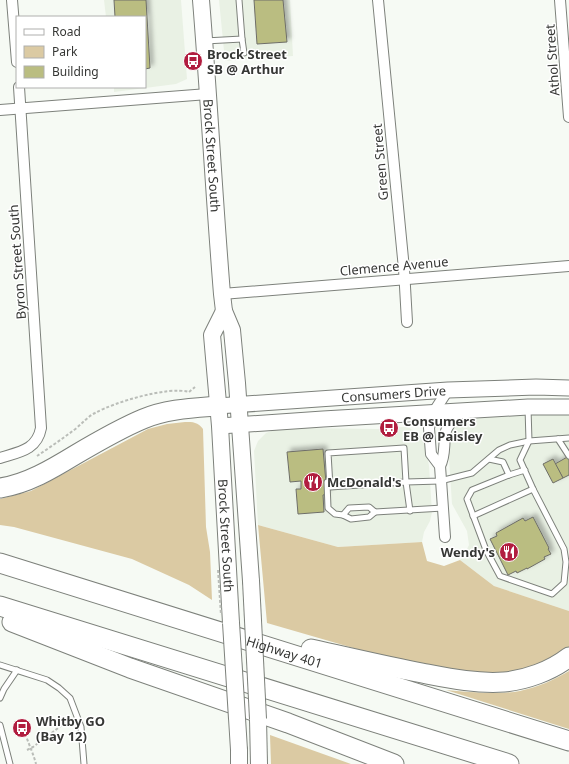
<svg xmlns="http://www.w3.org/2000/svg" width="569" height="764" font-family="'Noto Sans',sans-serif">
<defs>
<filter id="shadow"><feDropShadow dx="3.5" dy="-3.5" stdDeviation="2" flood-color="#0004"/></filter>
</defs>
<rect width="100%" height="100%" fill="#f6faf4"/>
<g fill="#e9f1e4">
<polygon points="104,0 181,0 187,79 176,84 114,92 114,87 145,87 145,17 106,17"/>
<polygon points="219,0 290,0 293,56 225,61"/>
<polygon points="514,413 569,414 569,611 494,586 460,560 465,553 469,545 467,531 452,504 448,443 450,434 454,426 467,418"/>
<polygon points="402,427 408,427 418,434 425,443 429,466 432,512 430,521 424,532 422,542 338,547 258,525 254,451 258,441 266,433 274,430 303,428 377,429"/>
</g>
<g fill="#dbcaa3">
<path d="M185,422c8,0 13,0 18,7l3,98 4,25 2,48 -23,-15 -57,-26 -118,-32 -14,-2v-26l31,-8 117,-62 19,-5z"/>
<polygon points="258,525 338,547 422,542 427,561 444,566 460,560 494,586 569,611 569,648 539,668 501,675 412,665 267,623"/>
<path d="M569,671v58l-123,-39c21,2 54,5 74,1 18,-4 34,-11 49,-20z"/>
<polygon points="270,735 351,764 271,764"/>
</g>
<g fill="#babd81" stroke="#6e6e68" filter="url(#shadow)">
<polygon points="114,0 146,0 150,68 145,69 145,17 115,17"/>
<polygon points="254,0 283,0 287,42 257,44"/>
<polygon points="323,449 327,494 323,495 324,512 298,514 296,489 301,489 301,481 290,482 287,452"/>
<polygon points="569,456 569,475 563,478 555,464"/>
<polygon points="553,459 563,478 553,483 543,464"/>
<polygon points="533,517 549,548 548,549 551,554 544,557 545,559 527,569 527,568 517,573 516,571 508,575 490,539 497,536 496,533 523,518 525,521"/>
</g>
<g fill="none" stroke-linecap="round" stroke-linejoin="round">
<g stroke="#7d817b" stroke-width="7">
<g id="service">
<polyline points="242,39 244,53"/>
<polyline points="205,41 242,39 239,0"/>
<polyline points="558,439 569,456"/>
<polyline points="489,459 503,462 509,475"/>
<polyline points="525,470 509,475 472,490 467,499 486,550 500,576 552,594 564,583 566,562 564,549 533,489 520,460 529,441 528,408"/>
<polyline points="327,482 328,508 335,514 343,515 351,519 369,517 375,512"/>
<polyline points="410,511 406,482 404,448 328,453 330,487 406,482 440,481 472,473 499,450 510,445 529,441 569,438"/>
<polyline points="343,515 349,508 369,507 375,512 443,508"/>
<polyline points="473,516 533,489"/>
<polyline points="0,665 47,680 59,688 70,698 81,727 84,764"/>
<polyline points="0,698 4,689 17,670"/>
<polyline points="0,725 10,764"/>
</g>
</g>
<g stroke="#7d817b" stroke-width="12">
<g id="minor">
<polyline points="12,0 17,62"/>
<polyline points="378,0 404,269 407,322"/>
<polyline points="560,0 569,117"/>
<polyline points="0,110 208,94"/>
<polyline points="222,294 569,266"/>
<path d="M0,458c19,-6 37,-8 41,-30l-22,-341"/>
<path d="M440,466c6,-11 3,-22 6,-35 2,-8 11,-14 16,-20"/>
<polyline points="445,537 440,466 431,454 429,428 433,413 448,390"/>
</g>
</g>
<g stroke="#7d817b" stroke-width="17">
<g id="secondary">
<path id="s1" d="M218,406l230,-16 88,-3 33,1"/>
<polyline points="220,426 323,419 528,407 569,407"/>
</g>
</g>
<g stroke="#7d817b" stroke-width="18">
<g id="primary">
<path id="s2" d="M201,0c8,98 13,196 21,294l2,17 8,19 5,53 14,198"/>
<path id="s3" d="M224,311l-12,24 8,91 11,197"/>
<polyline points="258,719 259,764"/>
<polyline points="239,750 239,764"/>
</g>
</g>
<g stroke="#7d817b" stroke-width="21">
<g id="motorway">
<path d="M0,488c27,-4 52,-19 75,-33 22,-13 44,-26 68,-36 23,-10 50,-11 75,-13"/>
<path id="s4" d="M0,563l569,178"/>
<polyline points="0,606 509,764"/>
<polyline points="12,622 130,668 288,723 394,764"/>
<path d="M311,649c37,8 74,17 111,24 26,5 54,11 82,9 22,-2 47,-11 65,-25"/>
</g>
</g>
<g stroke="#babdb8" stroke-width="2" stroke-dasharray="3 2" stroke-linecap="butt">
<path d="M37,456c12,-8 25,-17 37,-26 8,-6 13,-13 21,-17 20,-11 73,-27 94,-21l6,-5"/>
<path d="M24,729c3,12 9,23 12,35"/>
<polyline points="27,750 33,747 70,719"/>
</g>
<use href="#service" stroke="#fff" stroke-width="5"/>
<use href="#minor" stroke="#fff" stroke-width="10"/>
<use href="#secondary" stroke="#fff" stroke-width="15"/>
<use href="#primary" stroke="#fff" stroke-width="16"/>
<use href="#motorway" stroke="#fff" stroke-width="19"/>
<g stroke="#7d817b" stroke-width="18" stroke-linecap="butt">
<g id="primary-bridge">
<polyline points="251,581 258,719"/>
<polyline points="231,623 239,750"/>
</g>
</g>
<polyline stroke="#babdb8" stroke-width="2" stroke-dasharray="3 2" stroke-linecap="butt" points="218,570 221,615"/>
<use href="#primary-bridge" stroke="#fff" stroke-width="16"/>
</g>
<defs>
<g id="bus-disc" transform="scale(1)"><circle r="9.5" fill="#b11d3f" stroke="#fff"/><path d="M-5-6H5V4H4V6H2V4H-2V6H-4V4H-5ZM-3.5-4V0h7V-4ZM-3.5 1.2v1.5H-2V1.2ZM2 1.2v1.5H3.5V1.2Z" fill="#fff"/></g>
<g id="restaurant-disc" transform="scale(1)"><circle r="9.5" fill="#b11d3f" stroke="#fff"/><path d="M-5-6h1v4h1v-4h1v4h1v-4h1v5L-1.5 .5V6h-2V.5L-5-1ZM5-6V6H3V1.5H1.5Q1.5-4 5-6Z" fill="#fff"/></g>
</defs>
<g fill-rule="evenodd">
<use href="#bus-disc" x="193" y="61"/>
<use href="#bus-disc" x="389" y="428"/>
<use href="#restaurant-disc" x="313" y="482"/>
<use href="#restaurant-disc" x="509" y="552"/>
<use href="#bus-disc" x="22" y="728"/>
</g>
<g text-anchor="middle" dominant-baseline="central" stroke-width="3" stroke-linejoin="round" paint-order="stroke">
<g font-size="13" font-weight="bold" fill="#363735" stroke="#fff" text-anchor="start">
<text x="207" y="54">Brock Street<tspan x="207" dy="15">SB @ Arthur</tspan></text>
<text x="403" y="421">Consumers<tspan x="403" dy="15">EB @ Paisley</tspan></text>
<text x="327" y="482">McDonald's</text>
<text x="495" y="552" text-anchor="end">Wendy's</text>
<text x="36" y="721">Whitby GO<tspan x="36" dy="15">(Bay 12)</tspan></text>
</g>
<g font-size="13" fill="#363735" stroke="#fff">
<text transform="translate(552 60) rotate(-94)">Athol Street</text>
<text stroke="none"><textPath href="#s2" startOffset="156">Brock Street South</textPath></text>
<text transform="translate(380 162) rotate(-95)">Green Street</text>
<text transform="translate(17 262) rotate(-94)">Byron Street South</text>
<text transform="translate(394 266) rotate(-5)">Clemence Avenue</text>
<text stroke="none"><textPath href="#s1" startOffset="176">Consumers Drive</textPath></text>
<text stroke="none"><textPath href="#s3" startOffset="228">Brock Street South</textPath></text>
<text stroke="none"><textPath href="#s4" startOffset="298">Highway 401</textPath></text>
</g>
</g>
<rect x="16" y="16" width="130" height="72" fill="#ffffff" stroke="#afafae"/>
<rect x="24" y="29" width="20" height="6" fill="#ffffff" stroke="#afafae"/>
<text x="52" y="36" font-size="12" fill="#363735">Road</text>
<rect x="24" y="46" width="20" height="12" fill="#dbcaa3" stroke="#afafae"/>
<text x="52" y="56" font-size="12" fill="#363735">Park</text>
<rect x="24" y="66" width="20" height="12" fill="#babd81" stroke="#afafae"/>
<text x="52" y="76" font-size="12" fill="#363735">Building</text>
</svg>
